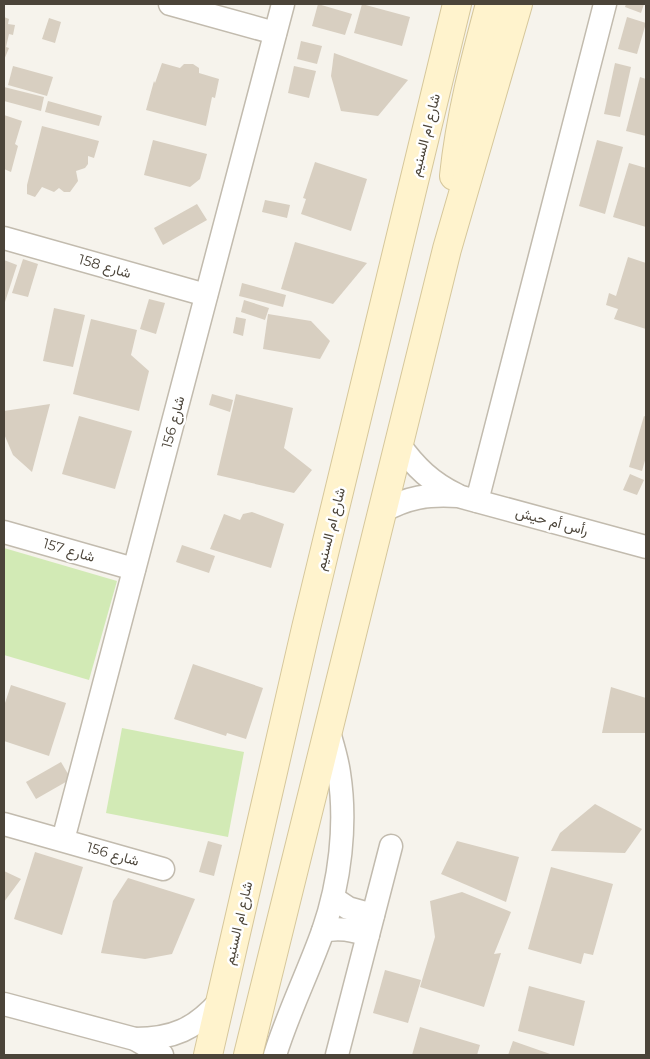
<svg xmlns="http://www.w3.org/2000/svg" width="650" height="1059" font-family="Montserrat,Vazirmatn,sans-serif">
<rect width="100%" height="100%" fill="#f6f3ec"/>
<g fill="#d2eab5">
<polygon points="4,548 117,581 89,680 4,655"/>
<polygon points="122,728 244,752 228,837 106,813"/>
</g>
<g fill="#d8cfc1">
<polygon points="318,4 352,14 345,35 312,26"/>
<polygon points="362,4 410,17 402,46 354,33"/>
<polygon points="626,4 644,4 641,13 625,7"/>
<polygon points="4,17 9,19 8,24 15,25 13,35 9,34 6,47 9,48 4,60"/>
<polygon points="627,17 646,23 637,54 618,49"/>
<polygon points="49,18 61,22 55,43 42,39"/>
<polygon points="301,41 322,46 317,64 297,59"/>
<polygon points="334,53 408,80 378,116 341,111 331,76"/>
<polygon points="162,63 180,68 184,64 193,64 199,68 199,73 219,79 215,98 212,97 206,126 146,110 154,81 155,83"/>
<polygon points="615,63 631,67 620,117 604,114"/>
<polygon points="13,66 53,77 47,96 8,85"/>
<polygon points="294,66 316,71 309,98 288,93"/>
<polygon points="640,77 646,79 646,136 626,131"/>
<polygon points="4,87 44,97 41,111 4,101"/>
<polygon points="48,101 102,116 99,126 45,112"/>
<polygon points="4,115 22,121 15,144 18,146 11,172 4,169"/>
<polygon points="42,126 99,141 94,158 88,156 88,164 85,168 76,171 78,181 70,192 64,192 59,188 54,192 42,187 35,197 27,194 27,185"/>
<polygon points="153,140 207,154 200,179 190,187 144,175"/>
<polygon points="597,140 623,147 605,214 579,206"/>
<polygon points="315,162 367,179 351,231 301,214 306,199 303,198"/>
<polygon points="629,163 646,168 646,227 613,217"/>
<polygon points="265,200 290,205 287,218 262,212"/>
<polygon points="197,204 207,220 163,245 154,228"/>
<polygon points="295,242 367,263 333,304 281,289"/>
<polygon points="628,257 646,263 646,329 614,319 618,309 606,305 609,293 616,296"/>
<polygon points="23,259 38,264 28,297 12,293"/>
<polygon points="4,260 17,265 5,302 4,302"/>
<polygon points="242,283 286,295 283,307 239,296"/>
<polygon points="149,299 165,303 156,334 140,329"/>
<polygon points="244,300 269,308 265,320 241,312"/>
<polygon points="54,308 85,315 73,367 43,361"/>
<polygon points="268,314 311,321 330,341 320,359 263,349"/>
<polygon points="236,317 246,319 243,336 233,333"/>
<polygon points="91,319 137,330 131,355 149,371 139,411 73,394"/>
<polygon points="212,394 233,400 230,412 209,405"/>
<polygon points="236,394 293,408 284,448 312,470 294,493 217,475"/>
<polygon points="50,404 32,472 13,455 4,434 4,411"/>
<polygon points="79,416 132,431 115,489 62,474"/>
<polygon points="644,416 646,417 646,457 642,471 629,467"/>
<polygon points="630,474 644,480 637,495 623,490"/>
<polygon points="252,512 284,524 271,568 210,549 224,514 240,520 243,514"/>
<polygon points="182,545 215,556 209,573 176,562"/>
<polygon points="193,664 263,688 246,739 227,733 226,736 174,719"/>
<polygon points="11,685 66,703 49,756 4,741 4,706"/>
<polygon points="611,687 646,698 646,733 602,733"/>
<polygon points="61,762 71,779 36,799 26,782"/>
<polygon points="595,804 642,829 625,853 551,851 560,833"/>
<polygon points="208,841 222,845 214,876 199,872"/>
<polygon points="457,841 519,857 506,902 441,874"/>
<polygon points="35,852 83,867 62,935 14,919"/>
<polygon points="551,867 613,884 593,955 584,953 581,964 528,949"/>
<polygon points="4,871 21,879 4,902"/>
<polygon points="128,878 195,899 172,954 145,959 101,953 113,901"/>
<polygon points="462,892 511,912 494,954 501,953 484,1007 420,987 435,937 430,901"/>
<polygon points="385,970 421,980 408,1023 373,1013"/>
<polygon points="529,986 585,1001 574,1046 518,1031"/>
<polygon points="420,1027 480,1045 477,1055 412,1055"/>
<polygon points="513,1041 553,1055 508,1055"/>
</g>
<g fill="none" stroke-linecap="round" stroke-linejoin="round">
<g stroke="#c2bbae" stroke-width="25">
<g id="street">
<polyline points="170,4 275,33"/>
<polyline points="4,238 206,295"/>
<path d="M399,444c16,23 33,39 58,51"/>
<polyline points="477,501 605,4"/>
<path d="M381,512c27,-15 47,-18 77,-16l188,51"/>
<polyline points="4,532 134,569"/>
<polyline points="4,824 163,869"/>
<polyline points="63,840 283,4"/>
<polyline points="333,898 348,908 373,915"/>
<path d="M323,931c16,-4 29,-1 45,4"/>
<polyline points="4,1004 135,1039 162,1055"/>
<path d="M135,1039c38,0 60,-10 85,-38"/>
<path d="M275,1055c13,-42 33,-82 48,-124 17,-49 24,-107 16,-158 -2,-15 -7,-30 -11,-44"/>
<polyline points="337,1055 391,846"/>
</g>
</g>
<g stroke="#d6c79b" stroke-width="30">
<g id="secondary">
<path d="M454,176c6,-59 21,-116 36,-172"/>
<polyline points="208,1055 306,628 457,4"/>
<polyline points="248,1055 447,249 518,4"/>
</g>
</g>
<use href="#street" stroke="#fff" stroke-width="22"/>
<use href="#secondary" stroke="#fff3cd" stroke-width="28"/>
</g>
<g text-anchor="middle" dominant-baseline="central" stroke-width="5" stroke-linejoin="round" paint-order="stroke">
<g font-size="14" fill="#4b4439" stroke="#fff">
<text transform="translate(425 135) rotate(-76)">شارع ام السنيم</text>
<text transform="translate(105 266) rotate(16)">شارع 158</text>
<text transform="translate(173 422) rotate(-75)">شارع 156</text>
<text transform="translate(552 521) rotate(15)">رأس أم حيش</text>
<text transform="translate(330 529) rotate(-76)">شارع ام السنيم</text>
<text transform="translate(69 550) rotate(16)">شارع 157</text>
<text transform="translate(113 854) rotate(16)">شارع 156</text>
<text transform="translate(238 923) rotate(-77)">شارع ام السنيم</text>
</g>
</g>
<rect width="650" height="1059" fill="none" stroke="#4b4439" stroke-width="10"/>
</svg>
